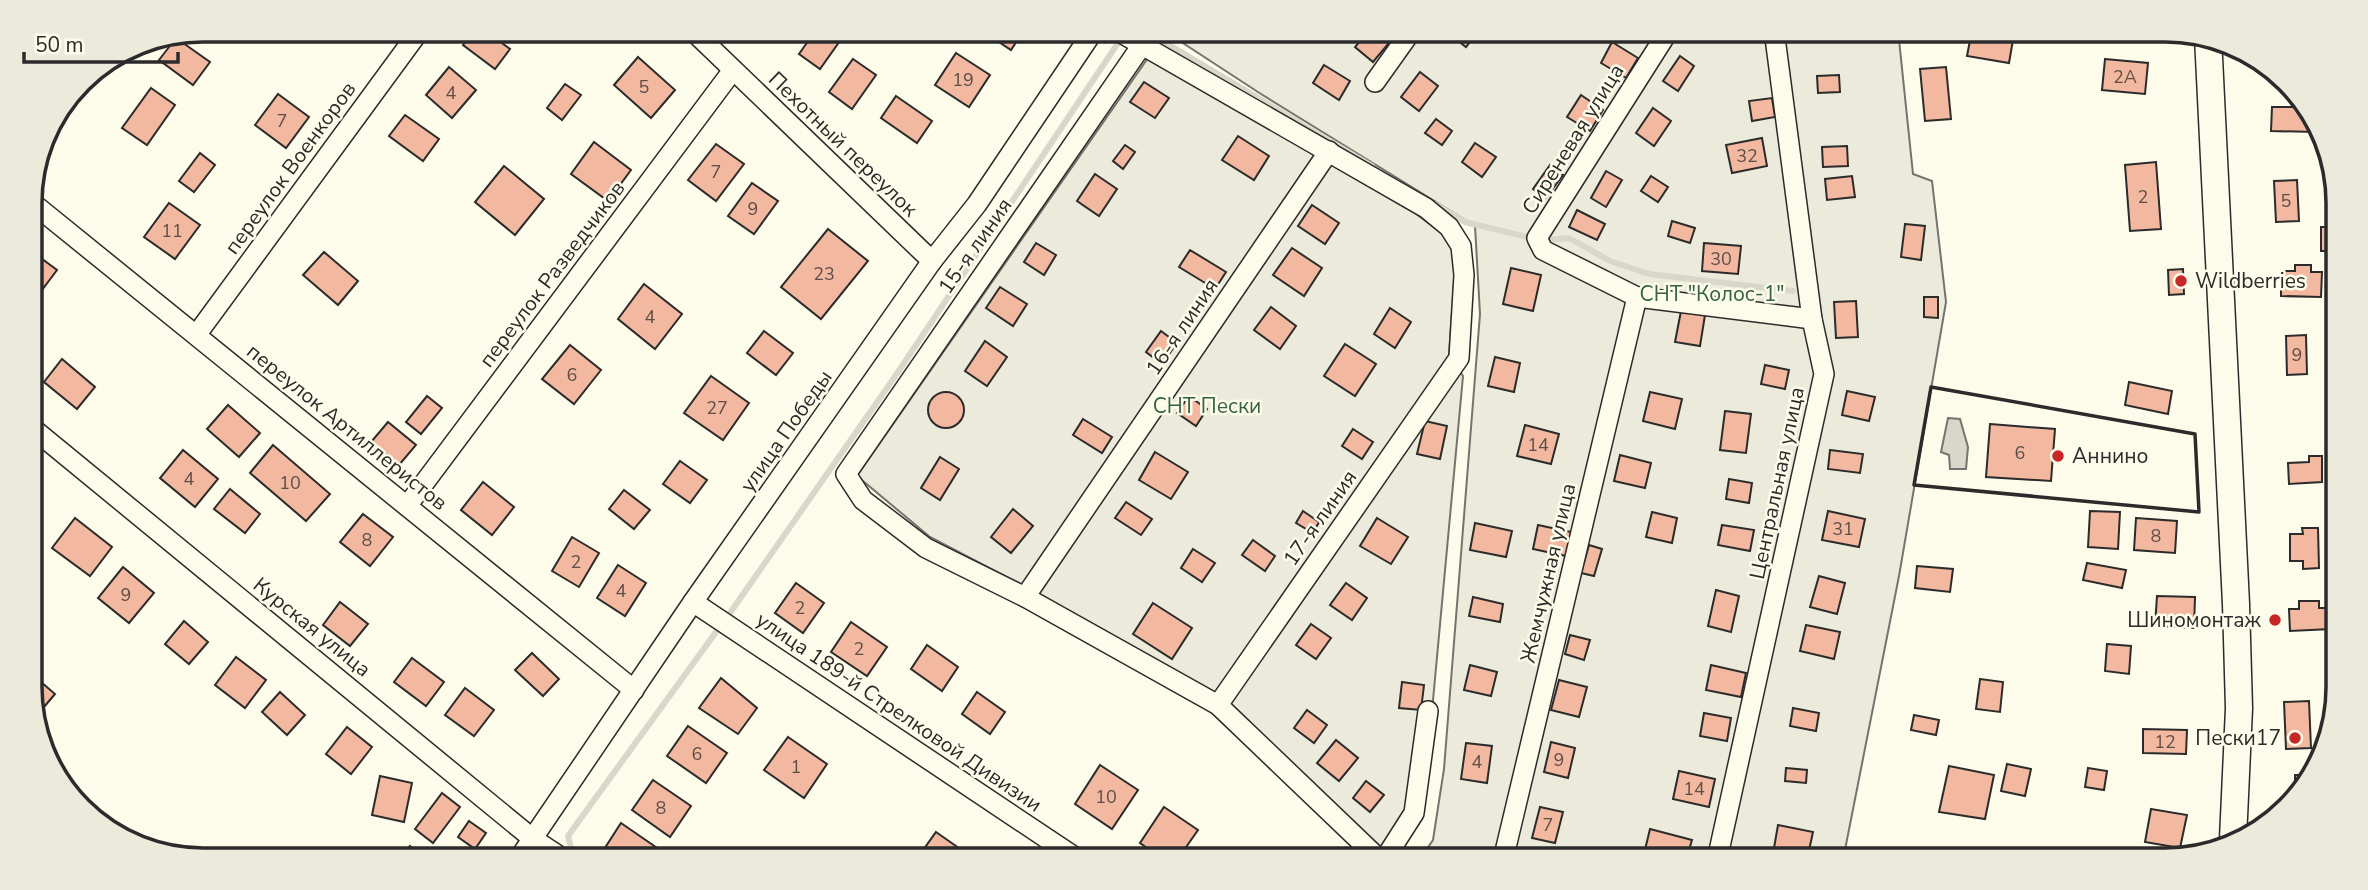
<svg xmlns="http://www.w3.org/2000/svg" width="2368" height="890" font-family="'Nunito Sans',sans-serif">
<rect width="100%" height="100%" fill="#fdfbea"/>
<g fill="#ecebdb" stroke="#74746e" stroke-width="2">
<polygon points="1163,30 1898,30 1913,174 1932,181 1946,302 1899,576 1843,860 1419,860 1433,840 1444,769 1480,314 1475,226 1261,94"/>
<polygon points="1148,58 1416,214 1442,233 1456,255 1449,354 1463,376 1422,819 1394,860 1230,708 1045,597 930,537 857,476"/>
</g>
<polygon fill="#d8d7c9" stroke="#74746e" stroke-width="2" points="1948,418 1960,419 1968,447 1966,469 1950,469 1949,455 1941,452"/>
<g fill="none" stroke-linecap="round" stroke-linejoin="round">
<g stroke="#d8d7c9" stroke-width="6">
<polyline points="1144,30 1372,166"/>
<polyline points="1435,204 1465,222 1531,238"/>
<polyline points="1547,240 1569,238 1610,261 1649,274 1793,291"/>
<polyline points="730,613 896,375 1118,43"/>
<polyline points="571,848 568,836 716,632"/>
</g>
</g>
<g fill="#f2b8a0" stroke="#2b2b2b" stroke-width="2">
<polygon points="474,30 484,30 510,49 495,69 463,45"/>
<polygon points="768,30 789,30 781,40"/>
<polygon points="816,30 831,30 842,38 820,69 799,54"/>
<polygon points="981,30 1024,30 1011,50"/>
<polygon points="1369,30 1373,30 1389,43 1373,62 1355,47"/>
<polygon points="1447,30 1479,30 1466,47 1445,31"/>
<polygon points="1972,30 1992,30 2014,34 2009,63 1967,56"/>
<polygon points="176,38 210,62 193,85 159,60"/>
<polygon points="1612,42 1638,58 1626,78 1601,63"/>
<polygon points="956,53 990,75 969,107 935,85"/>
<polygon points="1680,56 1694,66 1678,91 1663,81"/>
<polygon points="638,57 675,90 651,118 614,85"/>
<polygon points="853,59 876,75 852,109 829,92"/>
<polygon points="2105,59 2148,63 2145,94 2102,90"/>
<polygon points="1324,65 1350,81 1339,100 1313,83"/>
<polygon points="449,67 476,90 452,118 426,95"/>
<polygon points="1946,67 1951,119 1925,121 1920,69"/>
<polygon points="1420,72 1438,86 1419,111 1401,97"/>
<polygon points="1839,75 1840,92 1818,93 1817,76"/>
<polygon points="1144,82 1169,98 1155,118 1130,102"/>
<polygon points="565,84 581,95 562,120 547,108"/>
<polygon points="151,88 175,105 147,145 122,128"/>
<polygon points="278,94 309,117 286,148 255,125"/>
<polygon points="1581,95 1603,110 1590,131 1567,117"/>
<polygon points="896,96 932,121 917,143 881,118"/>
<polygon points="1772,98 1775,117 1752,121 1749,101"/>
<polygon points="2300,99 2315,132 2271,131 2272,107 2299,107"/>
<polygon points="1653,108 1671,121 1654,146 1636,133"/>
<polygon points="405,115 439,139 423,161 389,136"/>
<polygon points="1436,119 1452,131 1442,145 1425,133"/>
<polygon points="1238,136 1269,156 1254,180 1222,160"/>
<polygon points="1762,138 1767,166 1732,173 1726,145"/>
<polygon points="594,142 631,170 608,201 571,174"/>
<polygon points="1475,143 1496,157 1482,177 1462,162"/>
<polygon points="716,144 744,164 716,201 688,180"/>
<polygon points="1125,145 1135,152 1123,169 1113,161"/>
<polygon points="1847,146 1848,166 1823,167 1822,147"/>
<polygon points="200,153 215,165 194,192 179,181"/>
<polygon points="2156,162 2161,229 2130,231 2125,165"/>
<polygon points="1550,165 1563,175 1546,198 1533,189"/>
<polygon points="504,166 544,199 515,235 475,202"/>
<polygon points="1606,171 1622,180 1606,207 1591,198"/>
<polygon points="1095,174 1117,189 1099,216 1077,201"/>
<polygon points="1651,176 1668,187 1658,202 1641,191"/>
<polygon points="1852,176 1855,197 1827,200 1825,179"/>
<polygon points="2297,180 2299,221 2276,222 2274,181"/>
<polygon points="752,183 778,201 754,234 728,216"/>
<polygon points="169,203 200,225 175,259 144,237"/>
<polygon points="1312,205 1339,223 1325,244 1298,226"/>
<polygon points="1577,210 1605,224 1597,240 1569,227"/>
<polygon points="1672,221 1695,228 1690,243 1668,236"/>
<polygon points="1905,224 1925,226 1921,260 1901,257"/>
<rect x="2321" y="227" width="15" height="24"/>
<polygon points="828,229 868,261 821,319 781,287"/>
<polygon points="1036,243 1056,255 1044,275 1024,262"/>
<polygon points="1704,243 1741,246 1738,274 1702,271"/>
<polygon points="1292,248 1322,268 1304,296 1273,275"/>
<polygon points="30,250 57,270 36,298 31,294"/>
<polygon points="1190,250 1226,272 1215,289 1179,267"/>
<polygon points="324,252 358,281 338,305 303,275"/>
<polygon points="2295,265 2311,265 2311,272 2322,272 2321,297 2281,296 2281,271 2295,271"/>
<polygon points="1511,268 1541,275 1533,311 1503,304"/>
<polygon points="2183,269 2184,294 2169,295 2168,270"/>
<polygon points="644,284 682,314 655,349 618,319"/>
<polygon points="1000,287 1027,304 1013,326 986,308"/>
<polygon points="1924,297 1938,297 1938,318 1924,317"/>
<polygon points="1856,301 1858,337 1836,338 1834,302"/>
<polygon points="1271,307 1296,326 1280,349 1254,330"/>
<polygon points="1390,308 1411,322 1395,348 1374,334"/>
<polygon points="1681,311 1705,315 1700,346 1675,342"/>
<polygon points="764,331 793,353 776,375 747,353"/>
<polygon points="1161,331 1177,343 1162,364 1146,352"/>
<polygon points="2306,335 2307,374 2287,375 2286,336"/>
<polygon points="985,341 1007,357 987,386 965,371"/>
<polygon points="1345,344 1376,364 1355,396 1324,376"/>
<polygon points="570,345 601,370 574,404 542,379"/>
<polygon points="1495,357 1520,363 1514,392 1488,386"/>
<polygon points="62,359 95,387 77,409 44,382"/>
<polygon points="1765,365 1789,370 1785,389 1761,384"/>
<polygon points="711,376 749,403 723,440 684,413"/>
<polygon points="2129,382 2172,391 2168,414 2125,405"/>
<polygon points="1847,391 1875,397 1869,421 1842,415"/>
<circle cx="946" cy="410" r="18"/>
<polygon points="1650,392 1682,399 1675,429 1643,421"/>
<polygon points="427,396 442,408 421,434 406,422"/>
<polygon points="1189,396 1207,409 1196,426 1177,413"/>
<polygon points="228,405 260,433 239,457 207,429"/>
<polygon points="1725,411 1751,414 1746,453 1720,450"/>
<polygon points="1083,419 1112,437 1102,453 1073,435"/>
<polygon points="1425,421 1447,426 1440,459 1417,454"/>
<polygon points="388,422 416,445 399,465 371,442"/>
<polygon points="1990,424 2055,429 2051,481 1986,477"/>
<polygon points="1525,425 1559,434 1551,464 1517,456"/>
<polygon points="1353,429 1373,442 1362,459 1342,446"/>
<polygon points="273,445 330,494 306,521 250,473"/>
<polygon points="183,450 218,479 195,507 160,478"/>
<polygon points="1830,450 1863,454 1860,473 1828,469"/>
<polygon points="1155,452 1188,472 1171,499 1139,480"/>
<polygon points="1620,455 1651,463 1645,488 1614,481"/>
<polygon points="2309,456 2322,456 2322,482 2289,484 2288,463 2309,462"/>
<polygon points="940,457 959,469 940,500 921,488"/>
<polygon points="680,461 707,480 690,503 663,484"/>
<polygon points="1729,479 1752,483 1749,503 1726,499"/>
<polygon points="483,482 514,507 492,535 461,510"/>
<polygon points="230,489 260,514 245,533 214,509"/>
<polygon points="624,490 650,510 634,529 609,509"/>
<polygon points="1126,502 1152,519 1141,535 1115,518"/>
<polygon points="1013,509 1033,526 1011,553 991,537"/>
<polygon points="1303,511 1319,522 1313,533 1296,523"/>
<polygon points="1828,511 1865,519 1859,547 1822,540"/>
<polygon points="2090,511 2120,512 2118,549 2088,547"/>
<polygon points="1652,512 1677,518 1672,543 1646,537"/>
<polygon points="363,514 393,537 370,566 340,542"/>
<polygon points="75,518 112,547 90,576 52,548"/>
<polygon points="1377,518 1408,537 1391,564 1360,546"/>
<polygon points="2136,518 2177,521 2175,553 2134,550"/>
<polygon points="1475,523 1512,531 1506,557 1470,550"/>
<polygon points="1538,525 1571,532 1566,556 1533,549"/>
<polygon points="1722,525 1754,530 1750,551 1718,545"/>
<polygon points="2302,528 2318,528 2319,568 2303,569 2303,561 2290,561 2290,534 2303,534"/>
<polygon points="572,537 599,553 579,587 552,571"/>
<polygon points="1253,540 1275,556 1265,571 1242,555"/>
<polygon points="1589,545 1602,549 1594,576 1581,573"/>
<polygon points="1193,549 1215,563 1202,582 1181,568"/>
<polygon points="2087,563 2126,570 2122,588 2083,580"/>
<polygon points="618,565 646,583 625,616 597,598"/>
<polygon points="1917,566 1953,569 1950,592 1915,588"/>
<polygon points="123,567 154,593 129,623 98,598"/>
<polygon points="1819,576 1845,583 1837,614 1810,607"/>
<polygon points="796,583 824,603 803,633 775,613"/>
<polygon points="1346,583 1367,598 1352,620 1330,605"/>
<polygon points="1716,590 1739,596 1731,632 1708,626"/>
<polygon points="2157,596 2195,597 2194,628 2155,626"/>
<polygon points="1473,597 1503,604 1500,622 1469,616"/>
<polygon points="2299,601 2319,601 2319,608 2331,608 2331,629 2290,631 2289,609 2299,609"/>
<polygon points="340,602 368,624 350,646 323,625"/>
<polygon points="1153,603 1192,628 1172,659 1133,634"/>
<polygon points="184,621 208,642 189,664 165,644"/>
<polygon points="851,622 887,647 867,676 831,652"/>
<polygon points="1311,624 1331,638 1316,659 1296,645"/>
<polygon points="1806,625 1840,632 1834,659 1800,651"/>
<polygon points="1570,635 1590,640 1584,660 1565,654"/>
<polygon points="2107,644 2131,646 2129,674 2105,671"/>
<polygon points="927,645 958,667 942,691 911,669"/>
<polygon points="532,653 559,679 543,696 515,670"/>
<polygon points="236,657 266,680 245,708 215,685"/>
<polygon points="412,658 444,682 426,706 394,682"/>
<polygon points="1470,665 1497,672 1491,696 1464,690"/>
<polygon points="1711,665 1746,673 1741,697 1706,690"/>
<polygon points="33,675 55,694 33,720"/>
<polygon points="721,678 757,708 738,734 699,708"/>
<polygon points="1980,679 2003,682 2000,712 1976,709"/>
<polygon points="1559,680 1587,687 1579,717 1551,710"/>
<polygon points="1402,682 1424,685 1421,710 1399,708"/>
<polygon points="465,688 494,710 474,736 445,715"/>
<polygon points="280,692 305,715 287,735 262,712"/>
<polygon points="977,692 1005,712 990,734 962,714"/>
<polygon points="2309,701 2311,748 2286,749 2284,702"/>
<polygon points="1793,708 1819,713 1816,731 1790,726"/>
<polygon points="1307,710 1327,725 1314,743 1294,728"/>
<polygon points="1704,713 1731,718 1727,741 1700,736"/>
<polygon points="1914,715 1939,720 1936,735 1911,730"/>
<polygon points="688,726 727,753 706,783 667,756"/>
<polygon points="347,727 372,747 351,774 326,754"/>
<polygon points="2143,729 2187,730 2186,754 2143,753"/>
<polygon points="788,737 827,764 804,798 764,770"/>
<polygon points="1336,740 1358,758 1339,781 1317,763"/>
<polygon points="1551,742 1575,748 1568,778 1544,772"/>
<polygon points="1466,743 1492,746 1487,783 1461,779"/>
<polygon points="2007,764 2031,769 2025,796 2001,791"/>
<polygon points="1100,765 1138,790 1112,829 1075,804"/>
<polygon points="1949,766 1994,775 1985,819 1939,812"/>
<polygon points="1786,768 1807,770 1806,783 1785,781"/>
<polygon points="2088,768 2107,771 2104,790 2085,787"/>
<polygon points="1679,771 1715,779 1709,807 1673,799"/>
<polygon points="2295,775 2306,775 2295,790"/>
<polygon points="380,776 412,783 404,822 372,815"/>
<polygon points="653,780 691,806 670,837 632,810"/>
<polygon points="1366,781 1384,795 1370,812 1353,798"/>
<polygon points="442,793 460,807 433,843 415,829"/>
<polygon points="1164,807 1198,830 1177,860 1164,860 1140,843"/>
<polygon points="1540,807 1563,812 1555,843 1532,838"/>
<polygon points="2151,809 2187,815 2180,848 2145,842"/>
<polygon points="469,821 486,833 475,849 458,837"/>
<polygon points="621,823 660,850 652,860 610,860 601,854"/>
<polygon points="1778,825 1813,832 1808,855 1774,848"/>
<polygon points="1650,829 1692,840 1686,860 1651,860 1643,858"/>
<polygon points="936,832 963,851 957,860 916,860"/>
<polygon points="410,846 427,860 398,860"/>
<polygon points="1941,849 1966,853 1965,860 1939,860"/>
</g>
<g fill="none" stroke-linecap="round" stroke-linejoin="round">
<g stroke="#2b2b2b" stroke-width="22">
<g id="minor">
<polyline points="692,30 932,261"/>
<polyline points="1116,30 1426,208 1449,227 1461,246 1464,275 1459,358 1218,705"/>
<polyline points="1669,30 1537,238 1543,250 1637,297 1812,319"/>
<polyline points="1142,45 846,474 863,500 926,548 1025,597 1218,705 1380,860"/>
<polyline points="1375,82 1412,30"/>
<polyline points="48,127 52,121"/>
<polyline points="30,201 634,690"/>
<polyline points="197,334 420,30"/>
<polyline points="31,427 533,839 565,860"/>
<polyline points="407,506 733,70"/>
<polyline points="1025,597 1329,151"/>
<polyline points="693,602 1079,860"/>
<polyline points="518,860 693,602 932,261 977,204 1094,30"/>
<polyline points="1384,860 1414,813 1428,711"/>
<polyline points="1503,860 1637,297"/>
<polyline points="1717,860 1824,374 1812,319 1774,30"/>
</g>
</g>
<g stroke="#2b2b2b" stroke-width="29">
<polyline id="secondary" points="2208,37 2236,604 2239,708 2233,839"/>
</g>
<use href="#minor" stroke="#fdfbea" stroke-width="19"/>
<use href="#secondary" stroke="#fdfbea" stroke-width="26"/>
<polygon stroke="#2b2b2b" stroke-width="3.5" points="1931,387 2195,434 2199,512 1914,485"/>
</g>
<g fill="#c62828" stroke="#fdfbea" stroke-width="2.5">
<circle cx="2181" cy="281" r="7"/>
<circle cx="2058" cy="456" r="7"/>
<circle cx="2275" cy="620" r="7"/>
<circle cx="2295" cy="738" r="7"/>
</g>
<g text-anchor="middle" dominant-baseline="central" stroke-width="5" stroke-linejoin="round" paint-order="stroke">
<g font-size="18" fill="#5d4e48">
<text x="2125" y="77">2А</text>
<text x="963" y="80">19</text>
<text x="644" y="87">5</text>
<text x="451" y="93">4</text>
<text x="282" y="121">7</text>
<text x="1747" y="156">32</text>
<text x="716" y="172">7</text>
<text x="2143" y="197">2</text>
<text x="2286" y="201">5</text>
<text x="753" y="209">9</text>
<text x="172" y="231">11</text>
<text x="1721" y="259">30</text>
<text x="824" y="274">23</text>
<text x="650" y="317">4</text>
<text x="2297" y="355">9</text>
<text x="572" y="375">6</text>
<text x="717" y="408">27</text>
<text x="1538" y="445">14</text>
<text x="2020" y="453">6</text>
<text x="189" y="479">4</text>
<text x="290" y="483">10</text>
<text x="1843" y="529">31</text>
<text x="2156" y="536">8</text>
<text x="367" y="540">8</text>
<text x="576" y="562">2</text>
<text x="621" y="591">4</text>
<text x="126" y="595">9</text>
<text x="800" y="608">2</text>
<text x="859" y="649">2</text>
<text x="2165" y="742">12</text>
<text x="697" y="754">6</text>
<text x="1559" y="760">9</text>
<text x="1477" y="762">4</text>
<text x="796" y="767">1</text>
<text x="1694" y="789">14</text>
<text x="1106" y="797">10</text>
<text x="661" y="808">8</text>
<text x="1548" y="825">7</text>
</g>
<g font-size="21" fill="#2b2b2b" stroke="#fdfbea">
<text transform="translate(1573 139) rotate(-58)">Сиреневая улица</text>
<text transform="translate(843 144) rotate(44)">Пехотный переулок</text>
<text transform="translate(290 168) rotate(-54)">переулок Военкоров</text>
<text transform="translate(975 246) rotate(-55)">15-я линия</text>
<text transform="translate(552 274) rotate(-53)">переулок Разведчиков</text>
<text transform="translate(1182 327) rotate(-56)">16-я линия</text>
<text transform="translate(347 427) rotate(39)">переулок Артиллеристов</text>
<text transform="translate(786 431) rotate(-55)">улица Победы</text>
<text transform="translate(1777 483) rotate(-78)">Центральная улица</text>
<text transform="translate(1320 518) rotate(-55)">17-я линия</text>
<text transform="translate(1548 573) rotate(-77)">Жемчужная улица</text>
<text transform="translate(312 627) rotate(39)">Курская улица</text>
<text transform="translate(899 712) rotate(34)">улица 189-й Стрелковой Дивизии</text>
</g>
<g font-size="21" fill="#2b2b2b" stroke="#fdfbea" text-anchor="start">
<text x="2195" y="281">Wildberries</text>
<text x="2072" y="456">Аннино</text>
<text x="2261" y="620" text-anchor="end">Шиномонтаж</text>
<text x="2281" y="738" text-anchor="end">Пески17</text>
</g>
<g font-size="21" fill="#34623c" stroke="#fdfbea">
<text x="1712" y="294">СНТ "Колос-1"</text>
<text x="1207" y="406">СНТ Пески</text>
</g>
</g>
<path d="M0 0H2368V890H0ZM203 42H2165A161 161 0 0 1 2326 203V687A161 161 0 0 1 2165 848H203A161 161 0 0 1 42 687V203A161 161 0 0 1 203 42Z" fill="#eceadb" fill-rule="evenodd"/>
<path fill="none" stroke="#2b2b2b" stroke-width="3.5" d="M203 42H2165A161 161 0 0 1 2326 203V687A161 161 0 0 1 2165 848H203A161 161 0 0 1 42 687V203A161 161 0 0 1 203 42Z"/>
<path d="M24 52v10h154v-10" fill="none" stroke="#2b2b2b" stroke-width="3.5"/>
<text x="35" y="52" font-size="21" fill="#2b2b2b" stroke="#fdfbea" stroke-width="5" paint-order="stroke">50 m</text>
</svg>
